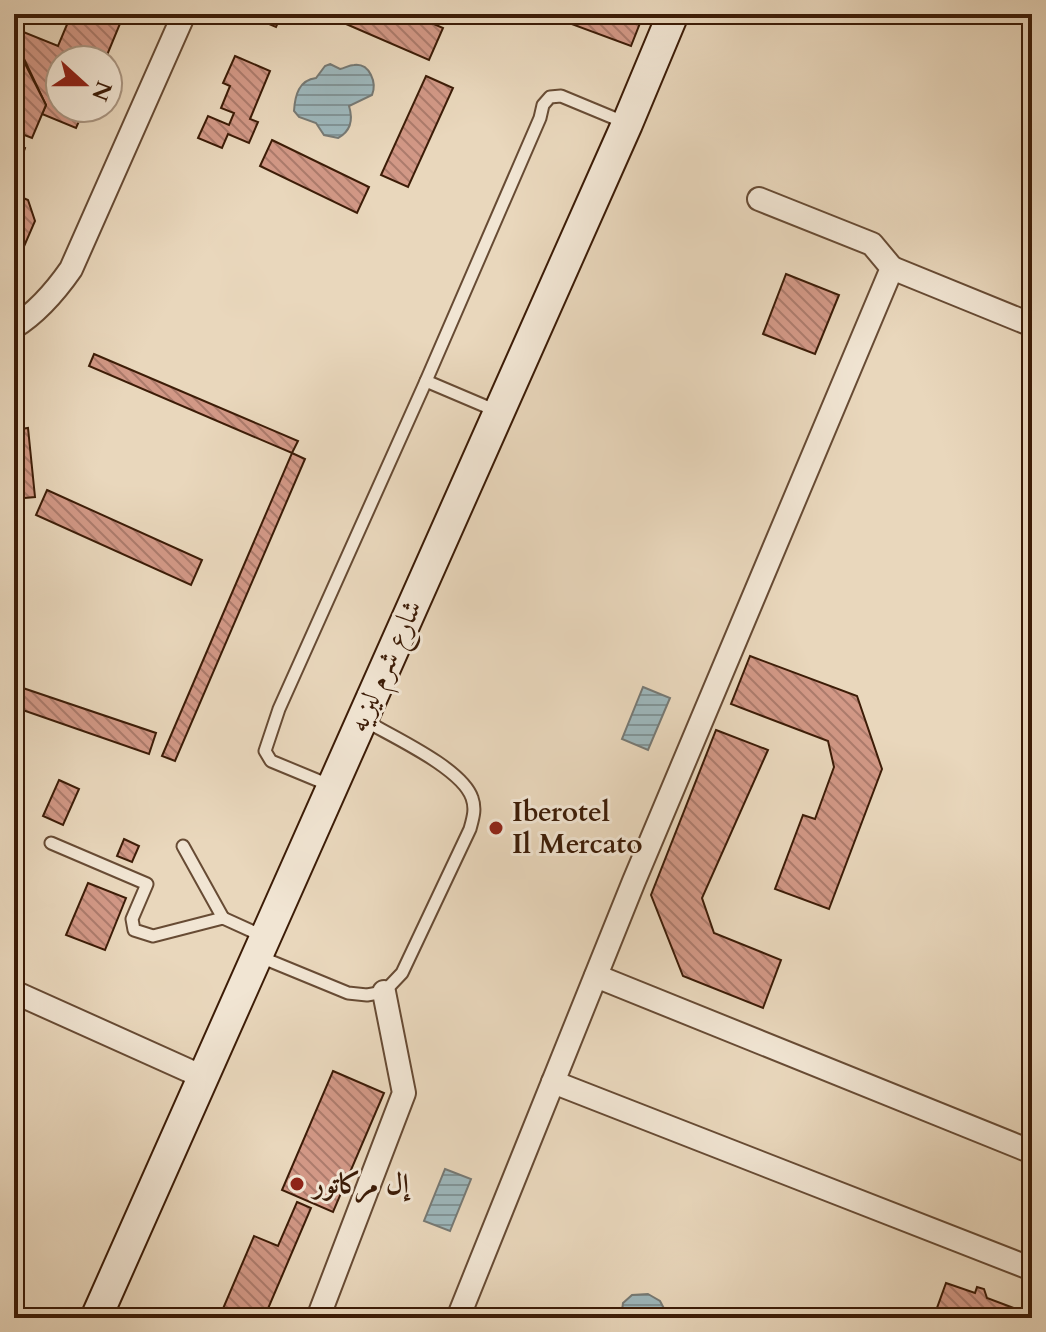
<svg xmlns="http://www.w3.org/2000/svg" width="1046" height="1332" font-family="Cardo,Amiri,serif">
<defs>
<pattern id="water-rules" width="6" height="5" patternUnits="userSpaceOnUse" patternTransform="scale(2)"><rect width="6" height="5" fill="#9db7bc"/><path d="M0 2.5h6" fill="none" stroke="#819497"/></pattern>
<pattern id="building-back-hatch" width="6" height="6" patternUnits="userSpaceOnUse" patternTransform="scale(2)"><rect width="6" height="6" fill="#d29886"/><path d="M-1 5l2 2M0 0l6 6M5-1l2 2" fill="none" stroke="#ac7b6c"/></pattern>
</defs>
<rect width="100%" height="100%" fill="#e9d7bc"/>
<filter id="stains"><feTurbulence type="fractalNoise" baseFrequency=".0025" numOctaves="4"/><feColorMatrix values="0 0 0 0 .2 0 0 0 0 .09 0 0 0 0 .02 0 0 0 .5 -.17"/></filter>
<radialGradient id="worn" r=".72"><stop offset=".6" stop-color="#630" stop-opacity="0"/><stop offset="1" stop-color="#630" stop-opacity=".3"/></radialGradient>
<g fill="url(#water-rules)" stroke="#767974" stroke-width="2">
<path d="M330,64l10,5c5,-1 9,-4 14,-4 16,-2 23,18 18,30l-23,11c4,13 2,25 -11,32l-14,-3 -8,-12 -17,-6 -5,-6c1,-16 5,-31 22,-33l9,-12z"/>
<polygon points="643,687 670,698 648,750 622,739"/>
<polygon points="445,1169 471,1179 450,1231 424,1221"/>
<polygon points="648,1294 660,1301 669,1318 621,1318 623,1303 632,1295"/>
</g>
<g fill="url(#building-back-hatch)" stroke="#3c1c07" stroke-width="2">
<polygon points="68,14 124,14 105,60 60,60 60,108 85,108 76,128 42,114 46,105 16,42 21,31 58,46 71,15"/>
<polygon points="251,14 287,14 284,22 279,20 276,27 250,16"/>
<polygon points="323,14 411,14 443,28 429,60"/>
<polygon points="569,14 630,14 642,18 631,46 566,22"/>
<polygon points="14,42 46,105 32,138 14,131"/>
<polygon points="235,56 270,71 250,119 258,122 249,143 228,134 222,148 198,138 208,116 229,125 234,113 221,108 230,86 223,83"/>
<polygon points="426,76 453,88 408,187 381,175"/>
<polygon points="272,140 369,187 357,213 260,166"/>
<polygon points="14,143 25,148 14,179"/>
<polygon points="14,194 28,200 35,221 19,258 14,260"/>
<polygon points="786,274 839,295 815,354 763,334"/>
<polygon points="94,354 298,441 292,453 89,366"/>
<polygon points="28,428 35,497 14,499 14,430"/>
<polygon points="292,453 305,459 175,761 162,756"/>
<polygon points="47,490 202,560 191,585 36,515"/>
<polygon points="750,656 857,696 882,769 829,909 775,889 803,815 815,819 834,767 828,741 731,704"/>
<polygon points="14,685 156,733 149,754 14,707"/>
<polygon points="716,730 768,750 702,898 714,933 781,960 763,1008 683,976 651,895"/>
<polygon points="59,780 79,789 63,825 43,816"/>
<polygon points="124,839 139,846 132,862 117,856"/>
<polygon points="88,883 126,898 105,950 66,935"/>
<polygon points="333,1071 384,1093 333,1212 282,1190"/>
<polygon points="297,1202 311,1208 264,1318 219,1318 254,1236 278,1246"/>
<polygon points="946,1283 975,1293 977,1287 984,1289 987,1298 1027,1313 1025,1318 963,1318 937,1308"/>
</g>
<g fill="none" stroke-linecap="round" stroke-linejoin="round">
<g stroke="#674b34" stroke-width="15">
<g id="lane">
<polyline points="426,381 499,412"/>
<polyline points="329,785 271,761 265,751 279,709 426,381 540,118 543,105 550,97 561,96 626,123"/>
<polyline points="51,843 147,884 132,919 134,930 153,936 223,918 265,937"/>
<polyline points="183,846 223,918"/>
<path d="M258,956l90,37 19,2 17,-3 18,-19 68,-144c3,-11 6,-20 2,-31 -10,-30 -81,-62 -108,-78"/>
</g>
</g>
<g stroke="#674b34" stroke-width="26">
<g id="street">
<polyline points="892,268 1032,325"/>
<path d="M14,327c24,-15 41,-35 57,-58l113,-255"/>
<polyline points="596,976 1032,1152"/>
<polyline points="14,992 203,1077"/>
<polyline points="553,1082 1032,1269"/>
<polyline points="318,1318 404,1093 384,992"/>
<polyline points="458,1318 634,881 892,268 872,244 759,199"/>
</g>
</g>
<g stroke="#3c1c07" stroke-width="34">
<polyline id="secondary" points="96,1318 627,124 673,14"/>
</g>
<use href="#lane" stroke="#f1e5d3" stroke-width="11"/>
<use href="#street" stroke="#f1e5d3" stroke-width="22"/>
<use href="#secondary" stroke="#f1e5d3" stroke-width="30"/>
</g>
<g fill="#8f2418" stroke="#f1e5d3" stroke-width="3">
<circle cx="496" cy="828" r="8"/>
<circle cx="297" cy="1184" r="8"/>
</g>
<g text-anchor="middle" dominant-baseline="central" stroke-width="6" stroke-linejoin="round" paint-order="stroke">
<g font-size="28" fill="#3c1c07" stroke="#f1e5d3">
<text transform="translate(385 666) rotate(-66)">شارع شرم ليزيه</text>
</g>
<g font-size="28" font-weight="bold" fill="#3c1c07" stroke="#f1e5d3" text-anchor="start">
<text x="512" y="812">Iberotel<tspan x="512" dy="32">Il Mercato</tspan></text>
<text x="313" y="1184">إل مركاتور</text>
</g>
</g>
<rect width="1046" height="1332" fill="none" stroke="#e9d7bc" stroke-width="48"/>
<rect x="16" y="16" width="1014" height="1300" fill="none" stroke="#3c1c07" stroke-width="4"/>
<rect x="24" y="24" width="998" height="1284" fill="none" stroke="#3c1c07" stroke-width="2"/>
<g transform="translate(84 84) rotate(111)"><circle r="38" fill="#f1e5d3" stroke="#a99581" stroke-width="2"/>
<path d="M0-6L14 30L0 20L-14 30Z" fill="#8f2418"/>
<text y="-12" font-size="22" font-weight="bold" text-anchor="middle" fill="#3c1c07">N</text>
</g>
<rect width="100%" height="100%" filter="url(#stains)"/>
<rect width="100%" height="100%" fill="url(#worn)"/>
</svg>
